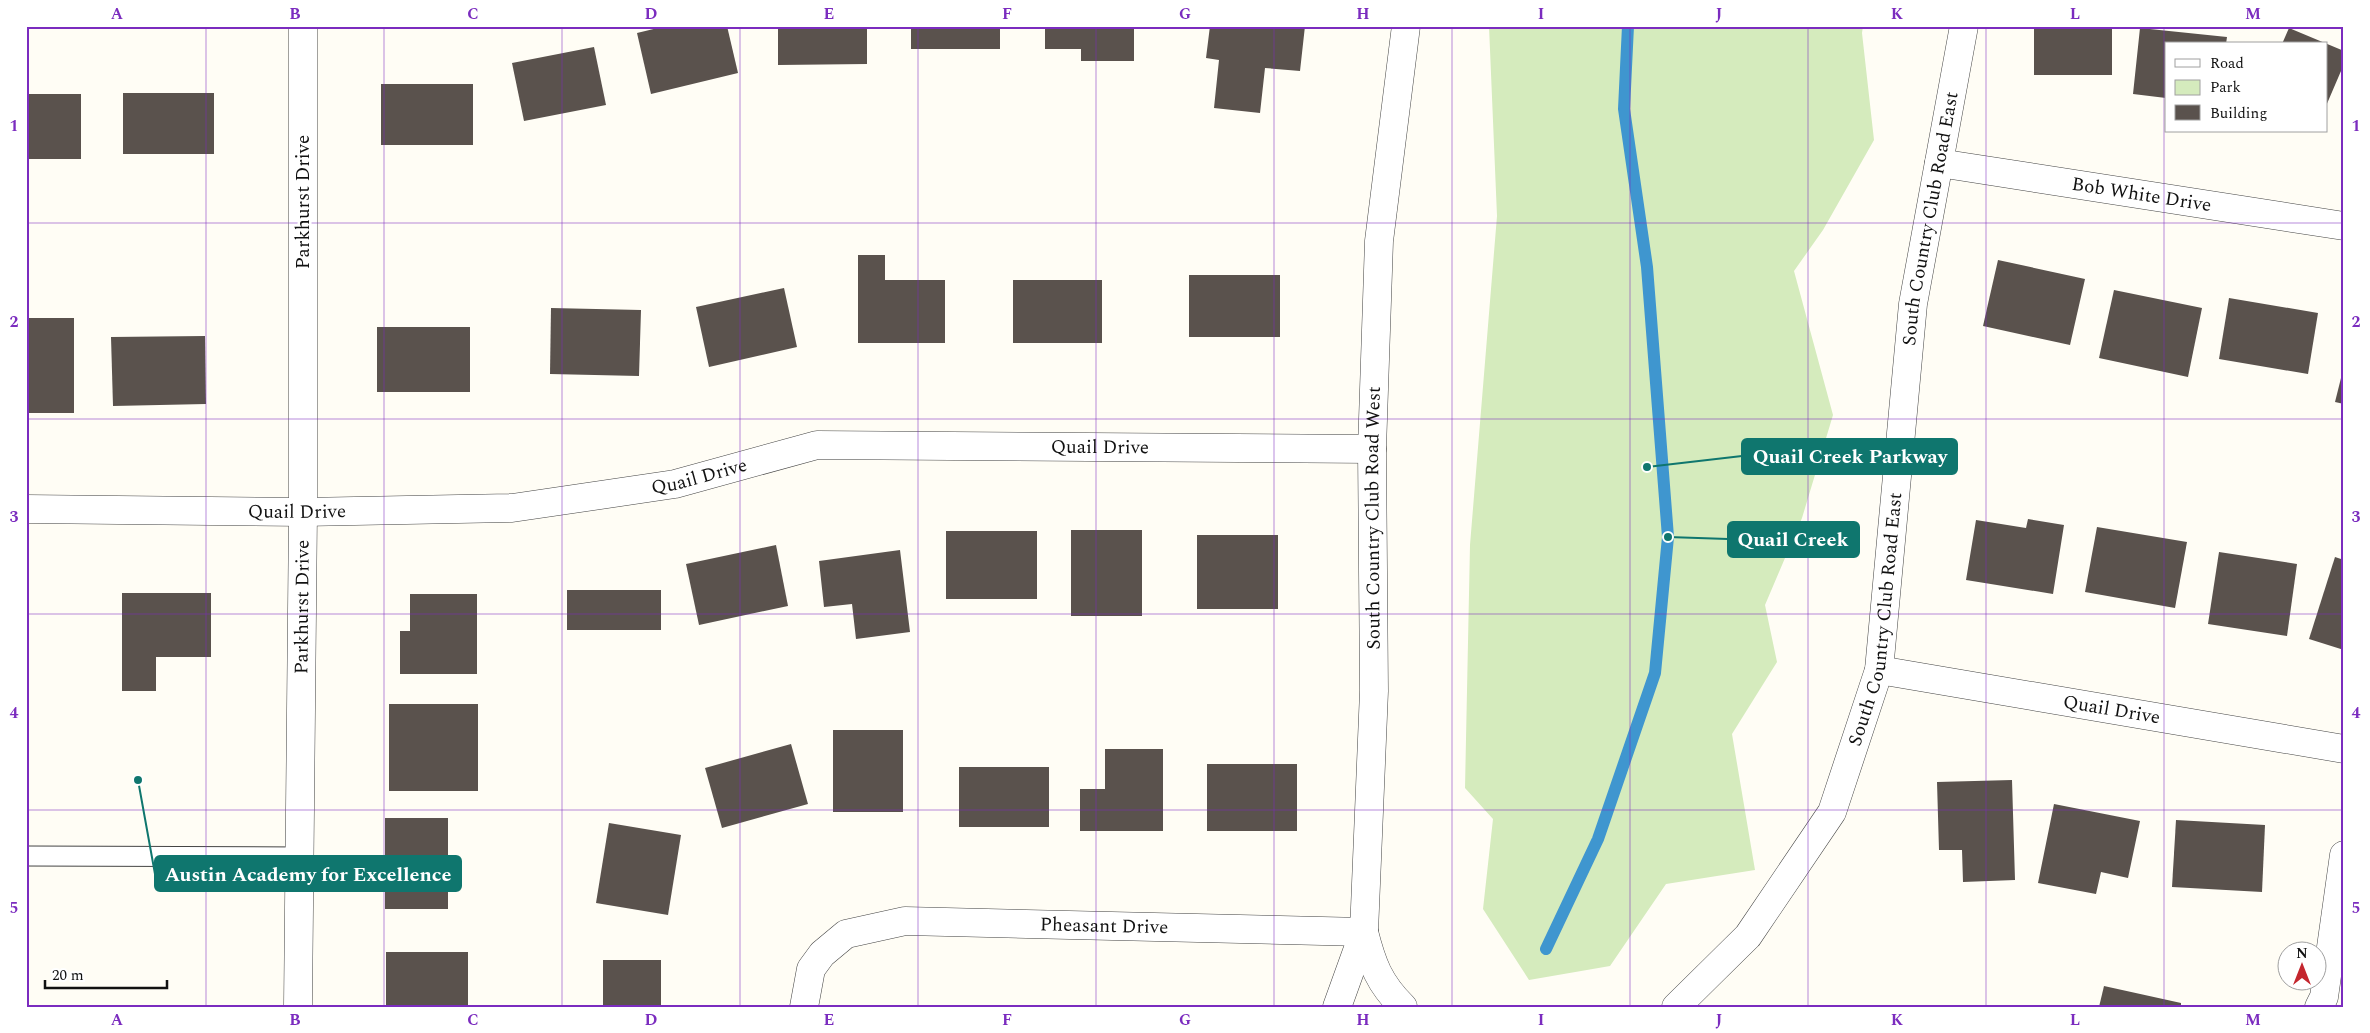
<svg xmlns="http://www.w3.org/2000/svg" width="2370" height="1033" font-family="Spectral,serif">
<rect width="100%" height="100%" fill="#fffdf5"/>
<polygon fill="#d5ebbd" points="1489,26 1863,26 1862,33 1874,140 1823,230 1794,271 1833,415 1802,518 1765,605 1777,662 1732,734 1755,870 1666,884 1610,966 1529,980 1483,909 1493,819 1465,788 1470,545 1497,216"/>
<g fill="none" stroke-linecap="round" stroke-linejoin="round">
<polyline stroke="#3f96cf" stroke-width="12" points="1546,949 1598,839 1655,673 1668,537 1647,267 1624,109 1628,26"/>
</g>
<g fill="#5a524d">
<polygon points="666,26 727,26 738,73 651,94 637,33"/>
<polygon points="778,26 867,26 867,64 778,65"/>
<rect x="911" y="26" width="89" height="23"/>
<polygon points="1045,26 1134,26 1134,61 1081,61 1081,49 1045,49"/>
<polygon points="1210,26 1305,26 1300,71 1265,68 1260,113 1214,108 1219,60 1206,58"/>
<rect x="2034" y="26" width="78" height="49"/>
<polygon points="2140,28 2227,37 2226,44 2166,44 2166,98 2133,94"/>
<polygon points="2289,28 2344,51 2344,64 2326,106 2326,44 2282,44"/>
<polygon points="594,47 606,105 524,121 512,63"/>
<rect x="381" y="84" width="92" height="61"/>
<rect x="123" y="93" width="91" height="61"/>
<rect x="26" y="94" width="55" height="65"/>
<polygon points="858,255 885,255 885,280 945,280 945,343 858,343"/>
<polygon points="1998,260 2085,279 2070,345 1983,326"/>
<rect x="1189" y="275" width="91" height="62"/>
<rect x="1013" y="280" width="89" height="63"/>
<polygon points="784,288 797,347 709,367 696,307"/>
<polygon points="2114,290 2202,308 2188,377 2099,358"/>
<polygon points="2229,298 2318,313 2308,374 2219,359"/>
<polygon points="551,308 641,310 639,376 550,374"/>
<rect x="26" y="318" width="48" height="95"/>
<rect x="377" y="327" width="93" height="65"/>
<polygon points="205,336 206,404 113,406 111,337"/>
<polygon points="2343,370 2344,370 2344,404 2335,402"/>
<polygon points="2028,519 2064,525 2053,594 1966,580 1976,520 2026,528"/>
<polygon points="2097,527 2187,542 2175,608 2085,592"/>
<rect x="1071" y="530" width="71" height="86"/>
<rect x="946" y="531" width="91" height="68"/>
<rect x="1197" y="535" width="81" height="74"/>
<polygon points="776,545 788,606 699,625 686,564"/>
<polygon points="900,550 910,632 856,639 852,604 824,607 819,561"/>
<polygon points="2219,552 2297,564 2287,636 2208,624"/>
<polygon points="2335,557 2344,560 2344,650 2309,639"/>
<rect x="567" y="590" width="94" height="40"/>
<polygon points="122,593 211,593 211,657 156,657 156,691 122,691"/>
<polygon points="410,594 477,594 477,674 400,674 400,631 410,631"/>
<rect x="389" y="704" width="89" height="87"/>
<rect x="833" y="730" width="70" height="82"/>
<polygon points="791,744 808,804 722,828 705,768"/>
<polygon points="1105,749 1163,749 1163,831 1080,831 1080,789 1105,789"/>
<rect x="1207" y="764" width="90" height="67"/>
<rect x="959" y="767" width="90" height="60"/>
<polygon points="2012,780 2015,880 1963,882 1962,850 1939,850 1937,782"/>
<polygon points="2054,804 2140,821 2128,878 2101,872 2096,894 2038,883"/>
<rect x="385" y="818" width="63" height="91"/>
<polygon points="2176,820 2265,825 2262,892 2172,887"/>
<polygon points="609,823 681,835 668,915 596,903"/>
<rect x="386" y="952" width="82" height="55"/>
<rect x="603" y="960" width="58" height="47"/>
<polygon points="2104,986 2181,1003 2181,1007 2099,1007"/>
</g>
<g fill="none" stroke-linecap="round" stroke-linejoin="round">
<g stroke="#444" stroke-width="21">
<polyline id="service" points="26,856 300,857"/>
</g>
<g stroke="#444" stroke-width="29">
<g id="minor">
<path id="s1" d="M1939,163l405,63"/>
<path id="s2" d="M26,509l277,3 209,-4 163,-24 142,-39 555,4"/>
<path id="s3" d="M1879,670l465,79"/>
<path id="s4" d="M298,1007l5,-495v-486"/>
<path id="s5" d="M804,1007l7,-38 11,-15 24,-20 59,-13 459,11"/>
<polyline points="2319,1007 2324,997 2344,855"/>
</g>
</g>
<g stroke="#444" stroke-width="29">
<g id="tertiary">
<path d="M1364,932c8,32 15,51 39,75"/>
<path id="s6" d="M1337,1007l27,-75 10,-241 -2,-242 7,-208 27,-215"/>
<path id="s7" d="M1676,1007l72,-71 84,-124 47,-142 34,-366 51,-278"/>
</g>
</g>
<use href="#service" stroke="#fff" stroke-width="19"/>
<use href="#minor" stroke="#fff" stroke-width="28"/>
<use href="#tertiary" stroke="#fff" stroke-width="28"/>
</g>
<path fill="none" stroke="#7b2cbf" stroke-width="1" stroke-opacity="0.55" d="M206,26v981M384,26v981M562,26v981M740,26v981M918,26v981M1096,26v981M1274,26v981M1452,26v981M1630,26v981M1808,26v981M1986,26v981M2164,26v981M26,223h2318M26,419h2318M26,614h2318M26,810h2318"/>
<g text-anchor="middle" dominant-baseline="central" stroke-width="5" stroke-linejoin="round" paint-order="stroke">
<g font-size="19" fill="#111" stroke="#fff">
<text stroke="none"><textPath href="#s1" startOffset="205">Bob White Drive</textPath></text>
<text transform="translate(303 202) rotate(-90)">Parkhurst Drive</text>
<text stroke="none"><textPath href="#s7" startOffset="855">South Country Club Road East</textPath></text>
<text stroke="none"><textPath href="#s2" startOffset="1081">Quail Drive</textPath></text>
<text stroke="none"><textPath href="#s2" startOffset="676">Quail Drive</textPath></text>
<text stroke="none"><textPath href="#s2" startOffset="271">Quail Drive</textPath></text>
<text stroke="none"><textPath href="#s6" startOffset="494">South Country Club Road West</textPath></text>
<text stroke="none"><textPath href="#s4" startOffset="400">Parkhurst Drive</textPath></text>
<text stroke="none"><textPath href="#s7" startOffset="450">South Country Club Road East</textPath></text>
<text stroke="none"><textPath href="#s3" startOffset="236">Quail Drive</textPath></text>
<text stroke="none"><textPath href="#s5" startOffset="348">Pheasant Drive</textPath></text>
</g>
</g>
<path fill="none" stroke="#0f766e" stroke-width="2" d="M1647 467L1742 456M1668 537L1728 539M138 780L155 874"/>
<g fill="#0f766e" stroke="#fff" stroke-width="2">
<circle cx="1647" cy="467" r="5"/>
<circle cx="1668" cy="537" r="5"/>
<circle cx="138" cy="780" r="5"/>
</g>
<g fill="#0f766e" stroke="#0f766e" stroke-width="2">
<rect x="1742" y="439" width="215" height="35" rx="5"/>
<rect x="1728" y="522" width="131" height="35" rx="5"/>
<rect x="155" y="856" width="306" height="35" rx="5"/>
</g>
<g font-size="20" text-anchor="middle" font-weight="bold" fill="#fff">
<text x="1850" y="463">Quail Creek Parkway</text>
<text x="1793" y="546">Quail Creek</text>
<text x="308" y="881">Austin Academy for Excellence</text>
</g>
<rect width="2370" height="1033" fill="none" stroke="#ffffff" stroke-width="55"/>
<rect x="2165" y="42" width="162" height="90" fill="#ffffff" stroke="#a0a0a0"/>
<rect x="2175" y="59" width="25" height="8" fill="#ffffff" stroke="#a0a0a0"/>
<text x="2210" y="68" font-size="15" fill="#111111">Road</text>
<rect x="2175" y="80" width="25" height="15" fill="#d5ebbd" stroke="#a0a0a0"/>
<text x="2210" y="92" font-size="15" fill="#111111">Park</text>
<rect x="2175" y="105" width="25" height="15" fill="#5a524d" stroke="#a0a0a0"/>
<text x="2210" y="118" font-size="15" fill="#111111">Building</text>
<g transform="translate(2302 966)"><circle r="24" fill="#ffffff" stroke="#a0a0a0"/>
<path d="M0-4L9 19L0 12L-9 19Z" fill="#c4262e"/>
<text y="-8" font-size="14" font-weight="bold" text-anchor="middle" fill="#111111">N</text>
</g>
<path d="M45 980v8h122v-8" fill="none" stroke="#111111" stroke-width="2.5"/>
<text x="52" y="980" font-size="15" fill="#111111" stroke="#ffffff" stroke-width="4" paint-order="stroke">20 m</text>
<rect x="28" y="28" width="2314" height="978" fill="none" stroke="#7b2cbf" stroke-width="2"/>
<g font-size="16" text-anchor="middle" font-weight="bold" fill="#7b2cbf">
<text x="117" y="19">A</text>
<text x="295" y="19">B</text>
<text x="473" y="19">C</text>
<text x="651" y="19">D</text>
<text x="829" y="19">E</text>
<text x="1007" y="19">F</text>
<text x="1185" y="19">G</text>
<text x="1363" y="19">H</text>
<text x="1541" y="19">I</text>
<text x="1719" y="19">J</text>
<text x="1897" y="19">K</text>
<text x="2075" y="19">L</text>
<text x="2253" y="19">M</text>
<text x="14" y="131">1</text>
<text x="2356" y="131">1</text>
<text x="14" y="327">2</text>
<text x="2356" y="327">2</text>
<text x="14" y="522">3</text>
<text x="2356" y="522">3</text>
<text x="14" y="718">4</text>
<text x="2356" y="718">4</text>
<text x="14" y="913">5</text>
<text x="2356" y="913">5</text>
<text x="117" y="1025">A</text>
<text x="295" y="1025">B</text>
<text x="473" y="1025">C</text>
<text x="651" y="1025">D</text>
<text x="829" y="1025">E</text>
<text x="1007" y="1025">F</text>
<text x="1185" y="1025">G</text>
<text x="1363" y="1025">H</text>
<text x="1541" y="1025">I</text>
<text x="1719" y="1025">J</text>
<text x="1897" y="1025">K</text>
<text x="2075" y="1025">L</text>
<text x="2253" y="1025">M</text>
</g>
</svg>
